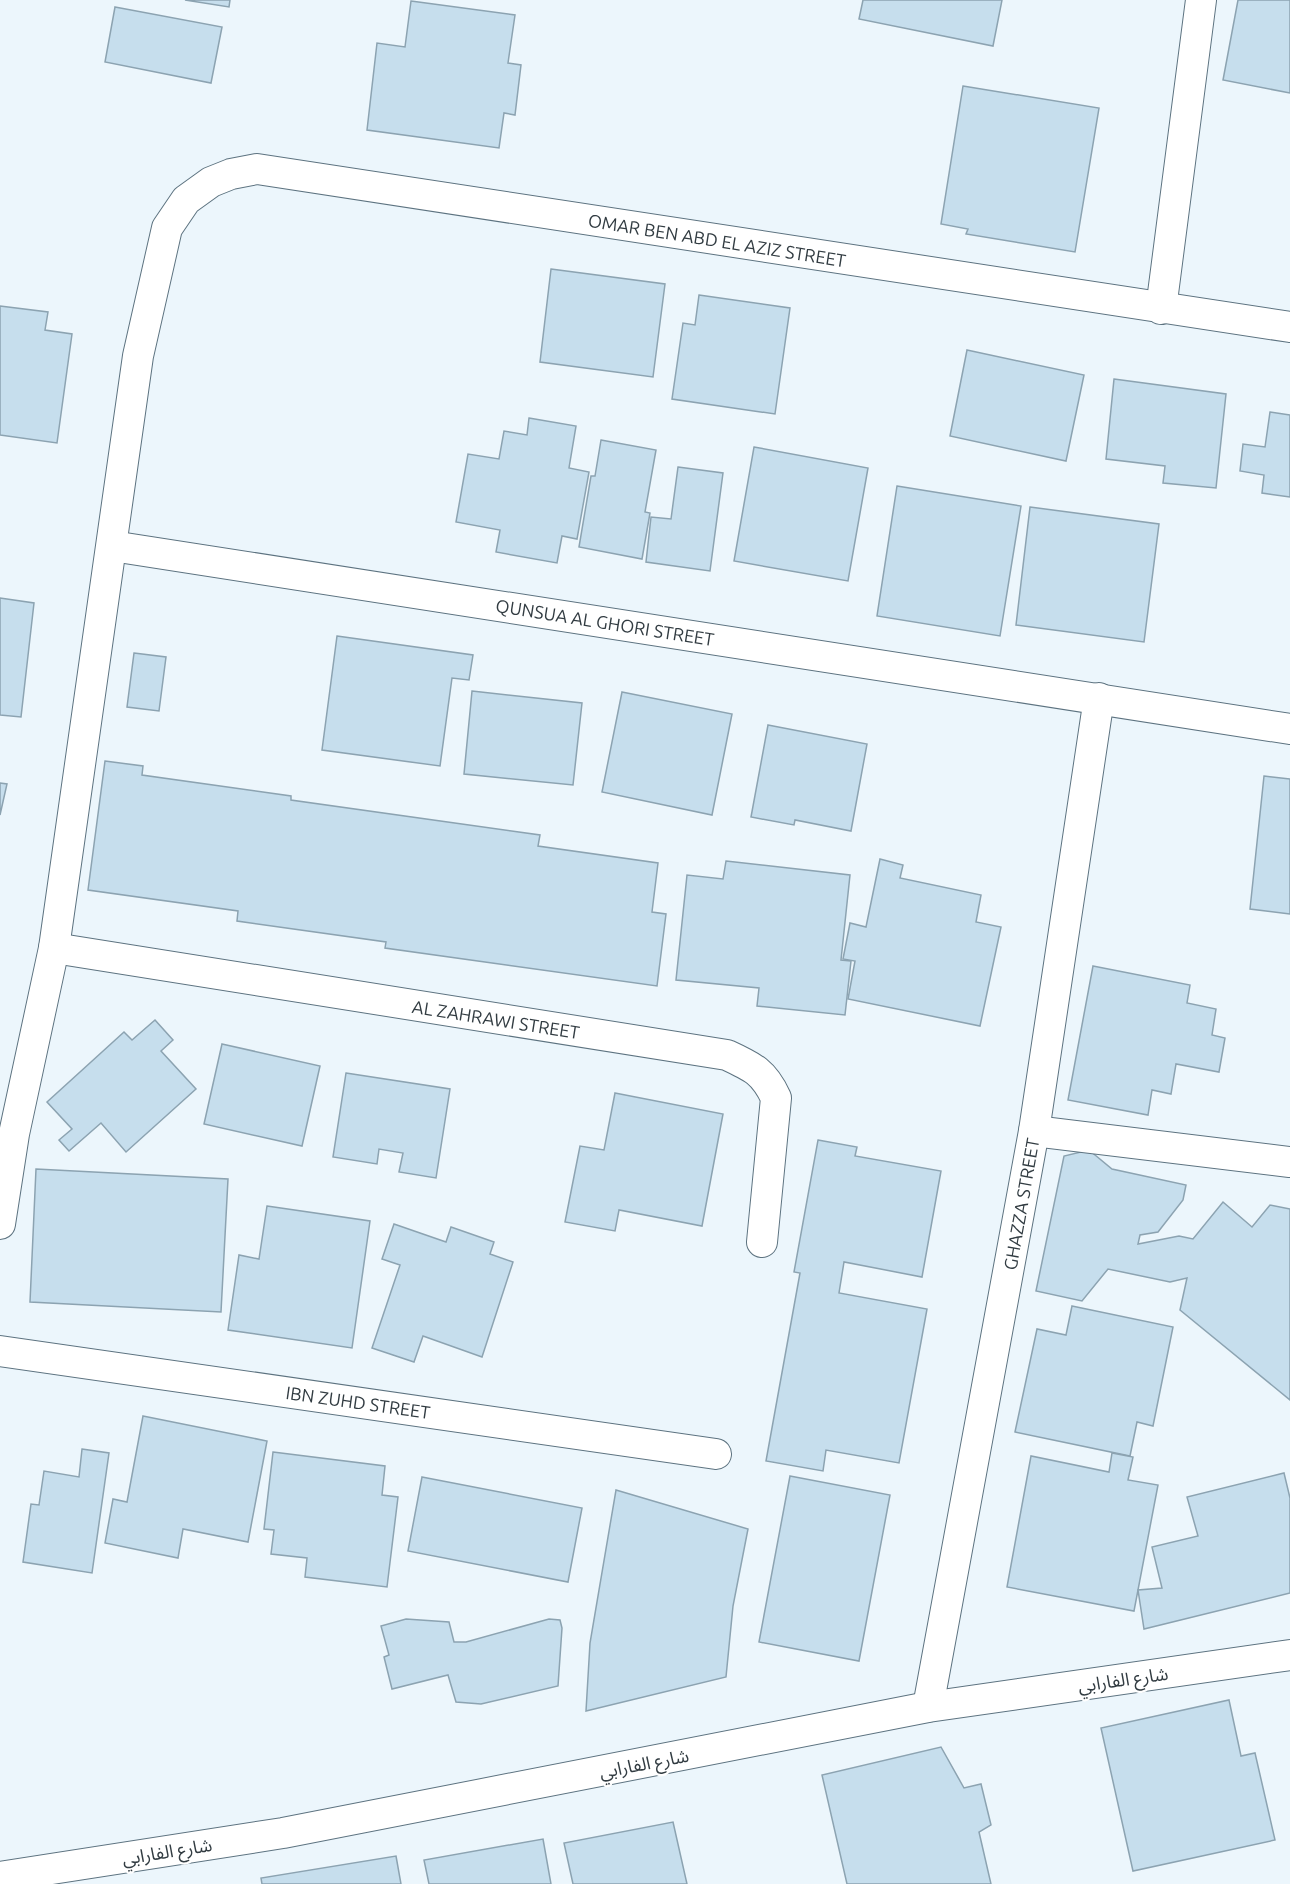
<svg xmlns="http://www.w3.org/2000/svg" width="1290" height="1884" font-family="Ubuntu,'Noto Sans Arabic',sans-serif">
<rect width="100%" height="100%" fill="#ecf6fc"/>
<g fill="#c6deed" stroke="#8ca3b1" stroke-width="1.5">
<polygon points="185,0 230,0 229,7"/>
<polygon points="863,0 1002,0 993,46 859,19"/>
<polygon points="1238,0 1290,0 1290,93 1223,80"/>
<polygon points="411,1 515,15 508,63 521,65 515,115 504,113 499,148 367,130 377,43 405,47"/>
<polygon points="115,7 222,27 211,83 105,62"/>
<polygon points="963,86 1099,108 1075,252 966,234 968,229 941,224"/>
<polygon points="551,269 665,284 653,377 540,362"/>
<polygon points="699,295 790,308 775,414 672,399 683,323 695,325"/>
<polygon points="0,306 48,312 45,330 72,334 57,443 0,435"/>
<polygon points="967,350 1084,375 1066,461 950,436"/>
<polygon points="1114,379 1226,394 1216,488 1163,483 1165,466 1106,459"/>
<polygon points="1270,412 1290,415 1290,497 1262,493 1264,475 1240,471 1243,444 1265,447"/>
<polygon points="529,418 576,426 569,468 589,472 577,539 562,536 557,563 496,552 500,530 456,522 468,454 499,459 504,431 527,435"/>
<polygon points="601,440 656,450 645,512 650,513 642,559 579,547 591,476 595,476"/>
<polygon points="754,447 868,468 848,581 734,561"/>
<polygon points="678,467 723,473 710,571 646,562 651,517 671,519"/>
<polygon points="897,486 1021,506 1000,636 877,616"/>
<polygon points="1030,507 1159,524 1144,642 1016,625"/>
<polygon points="0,598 34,603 21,717 0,715"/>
<polygon points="337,636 473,655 469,680 452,678 440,766 322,750"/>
<polygon points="134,653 166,657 159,711 127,707"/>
<polygon points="472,691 582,703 573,785 464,774"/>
<polygon points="622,692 732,714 712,815 602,792"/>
<polygon points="768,725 867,744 851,831 795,820 794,825 751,817"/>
<polygon points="105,761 143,766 142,775 291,796 291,800 540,835 538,846 658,863 652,912 666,914 657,986 385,948 386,942 237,921 238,911 88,890"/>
<polygon points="1264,776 1290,779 1290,914 1250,909"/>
<polygon points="0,783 7,784 0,815"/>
<polygon points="880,859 903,865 900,878 981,895 976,922 1001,927 980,1026 848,999 855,961 843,959 850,923 866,927"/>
<polygon points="726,861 850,875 841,960 851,961 845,1015 757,1006 759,988 676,980 687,875 723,879"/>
<polygon points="1093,966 1190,985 1187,1003 1216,1009 1212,1035 1225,1038 1219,1072 1176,1064 1171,1094 1152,1090 1148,1115 1068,1100"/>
<polygon points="155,1020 173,1040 161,1051 196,1089 126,1152 101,1123 69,1151 59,1140 72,1129 47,1102 124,1032 132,1040"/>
<polygon points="222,1044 320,1066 302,1146 204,1124"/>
<polygon points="346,1073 450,1089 436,1178 399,1172 403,1153 379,1149 377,1164 333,1157"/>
<polygon points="615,1093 723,1114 702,1226 619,1210 615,1231 565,1222 580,1146 604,1150"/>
<polygon points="818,1140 857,1147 855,1156 941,1171 922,1277 844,1262 839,1293 927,1309 899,1463 826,1450 823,1471 766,1461 800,1273 794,1272"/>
<polygon points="1089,1150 1112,1169 1186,1185 1183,1200 1158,1232 1140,1235 1138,1244 1179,1236 1193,1239 1223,1202 1252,1227 1270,1205 1290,1209 1290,1400 1180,1310 1187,1278 1170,1282 1108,1269 1082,1301 1036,1291 1064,1156"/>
<polygon points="36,1169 228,1179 221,1312 30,1302"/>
<polygon points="267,1206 370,1221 352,1348 228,1330 239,1255 259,1259"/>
<polygon points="394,1224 446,1242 451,1227 494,1242 490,1254 513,1262 482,1357 423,1336 414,1362 372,1348 400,1265 382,1259"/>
<polygon points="1072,1306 1173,1327 1153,1426 1137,1422 1130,1456 1015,1432 1037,1329 1066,1335"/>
<polygon points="143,1416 267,1441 248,1542 183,1529 178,1558 105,1543 113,1499 127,1502"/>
<polygon points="82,1449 109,1453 92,1573 23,1562 31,1504 39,1505 44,1471 79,1477"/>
<polygon points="273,1452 385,1466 382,1495 398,1497 387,1587 305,1577 307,1558 271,1554 274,1530 264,1529"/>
<polygon points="1112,1453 1133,1457 1128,1480 1158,1485 1134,1611 1007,1587 1031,1456 1109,1472"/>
<polygon points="1284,1473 1290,1498 1290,1593 1144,1629 1138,1590 1162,1588 1152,1547 1198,1536 1187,1497"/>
<polygon points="790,1476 890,1495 859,1661 759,1642"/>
<polygon points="422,1477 582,1508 568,1582 408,1551"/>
<polygon points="616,1490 748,1529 733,1606 726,1677 586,1711 590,1643"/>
<polygon points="406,1619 449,1622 454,1642 466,1642 549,1619 560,1620 562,1628 558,1686 481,1704 456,1702 448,1675 392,1689 384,1657 389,1655 381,1626"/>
<polygon points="1229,1700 1241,1756 1255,1753 1275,1840 1133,1871 1101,1728"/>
<polygon points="941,1747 964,1788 981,1784 991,1825 979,1832 991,1884 847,1884 822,1775"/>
<polygon points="673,1822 687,1884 573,1884 564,1843"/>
<polygon points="543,1839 551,1884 429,1884 424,1860"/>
<polygon points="396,1856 401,1884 262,1884 261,1878"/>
</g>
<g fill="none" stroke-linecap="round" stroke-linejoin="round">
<g stroke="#5d7380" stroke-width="32">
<g id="street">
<polyline points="1161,309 1201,0"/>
<polyline points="112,546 1290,729"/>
<path d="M54,948l673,107c26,12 37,17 49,43l-14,144"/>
<polyline points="1034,1131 1290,1162"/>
<polyline points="0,1224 14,1134 54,948 138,356 167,228 186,200 211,182 231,174 257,169 1290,327"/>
<polyline points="0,1351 716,1454"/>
<polyline points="928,1707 1034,1131 1099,698"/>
<polyline points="0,1877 283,1833 928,1707 1290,1655"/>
</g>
</g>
<use href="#street" stroke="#fff" stroke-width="30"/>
</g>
<g text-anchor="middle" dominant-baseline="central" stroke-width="4.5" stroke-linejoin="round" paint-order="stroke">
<g font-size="18" fill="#323c42" stroke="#fff">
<text transform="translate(717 240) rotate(9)">OMAR BEN ABD EL AZIZ STREET</text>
<text transform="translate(605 622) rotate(9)">QUNSUA AL GHORI STREET</text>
<text transform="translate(496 1019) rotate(9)">AL ZAHRAWI STREET</text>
<text transform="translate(1021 1204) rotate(-80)">GHAZZA STREET</text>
<text transform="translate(358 1402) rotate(8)">IBN ZUHD STREET</text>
<text transform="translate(1123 1679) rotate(-8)">شارع الفارابي</text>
<text transform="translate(644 1763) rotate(-11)">شارع الفارابي</text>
<text transform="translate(167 1851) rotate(-9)">شارع الفارابي</text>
</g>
</g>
</svg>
